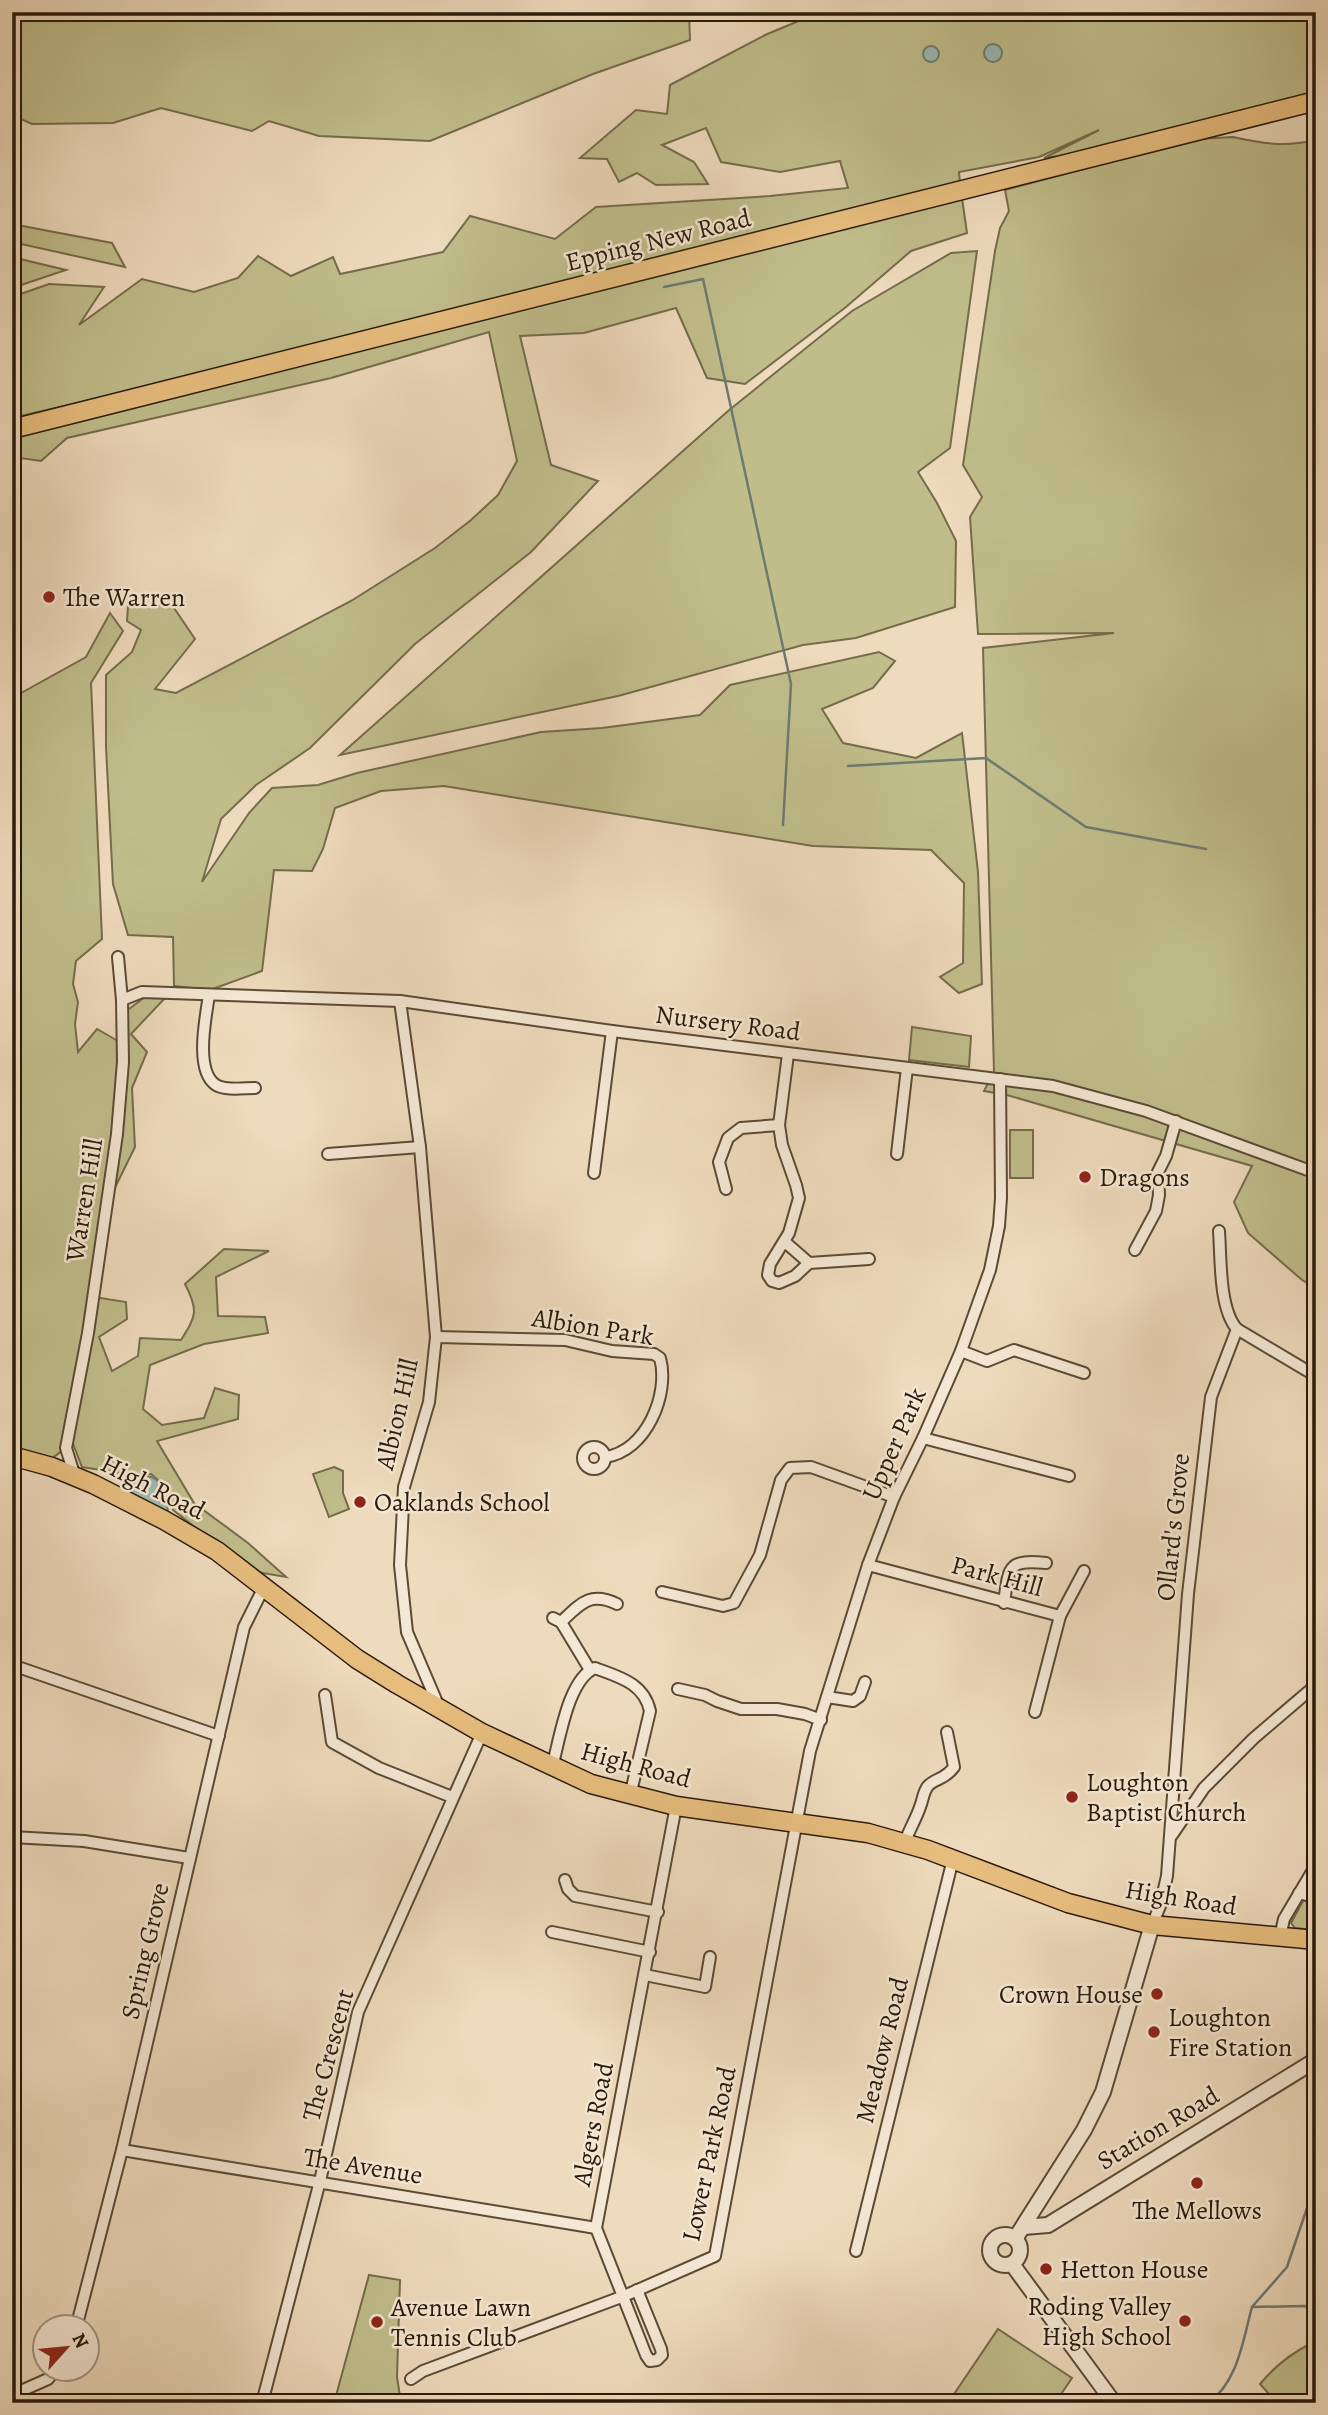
<svg xmlns="http://www.w3.org/2000/svg" width="1328" height="2415" font-family="Alegreya,serif">
<rect width="100%" height="100%" fill="#eedabc"/>
<filter id="stains"><feTurbulence type="fractalNoise" baseFrequency=".00286" numOctaves="4"/><feColorMatrix values="0 0 0 0 .2 0 0 0 0 .09 0 0 0 0 .02 0 0 0 .5 -.17"/></filter>
<radialGradient id="worn" r=".72"><stop offset=".6" stop-color="#630" stop-opacity="0"/><stop offset="1" stop-color="#630" stop-opacity=".3"/></radialGradient>
<g fill="#c0bd8b" stroke="#746c4a" stroke-width="2">
<polygon points="12,12 689,12 690,40 593,74 430,141 319,136 269,121 252,131 161,108 113,123 32,124 12,115"/>
<polygon points="820,12 1316,12 1316,94 1081,153 1044,158 1099,130 1039,157 959,172 960,183 298,352 12,418 12,297 49,284 104,287 79,325 142,279 194,292 238,278 258,256 291,276 333,257 340,274 443,252 470,216 555,239 596,207 770,196 848,188 840,161 780,172 721,162 706,128 662,145 694,162 708,184 656,185 637,173 619,182 607,159 580,158 636,110 667,114 670,85 765,35"/>
<path d="M1233,137c31,7 52,10 83,3v1148l-14,-8 -54,-47 -14,-31 18,-36 -245,-71 -23,-4 10,-19 -11,-424 131,-15 -136,1 -8,-117 12,-20 -19,-32 32,-214 5,-23 9,-17 -4,-21 192,-51z"/>
<polygon points="962,198 967,233 911,251 846,307 745,384 707,378 676,308 584,333 520,336 551,465 598,481 531,552 415,644 310,748 256,785 221,819 202,882 249,813 272,788 318,785 357,773 541,732 602,728 700,715 730,685 879,652 895,661 873,688 822,709 843,743 916,758 962,733 978,872 982,984 959,993 940,977 963,963 964,883 931,850 813,846 444,786 381,791 335,808 323,849 312,871 274,870 262,971 210,990 174,986 173,937 128,935 113,884 106,747 106,675 132,652 141,630 127,621 128,606 172,605 195,639 155,689 176,693 351,601 435,548 471,520 498,495 517,461 489,332 331,378 67,438 41,461 12,457 12,438"/>
<polygon points="12,224 112,243 125,267 12,242"/>
<polygon points="977,251 950,448 918,472 937,503 956,541 955,607 856,638 803,645 618,696 340,755 728,411 852,311 951,253"/>
<polygon points="12,258 20,259 66,270 12,288"/>
<path d="M110,613l13,18 -32,52 11,256 -26,22 -3,23 5,18 -3,22 3,28 19,-23 21,12 3,-26 24,-18h21l-35,37 16,18 -15,36 3,59 -37,75 -4,75 32,5 1,17 -28,18 13,34 26,-15 2,-18 41,2c15,-24 18,-29 4,-56l39,-35 45,2 -53,26 2,39 47,1 3,16 -64,11 -54,21 -7,44 19,16 42,-7 11,-30 24,7 -1,24 -81,22 37,62 54,40 38,34 -35,-6 -78,-61 -7,-23 -15,-13h-24l-45,-7 -10,-26c-24,26 -27,19 -60,13v-756l74,-41z"/>
<polygon points="912,1027 971,1036 969,1067 909,1060"/>
<rect x="1010" y="1130" width="23" height="48"/>
<polygon points="334,1467 343,1471 343,1493 349,1509 329,1517 313,1474"/>
<polygon points="1316,1897 1316,1930 1295,1928 1291,1923 1304,1899"/>
<polygon points="369,2275 400,2280 397,2377 401,2403 334,2403"/>
<polygon points="998,2329 1072,2378 1055,2403 948,2403"/>
<path d="M1310,2344h6v59h-51l5,-8 -10,-11c15,-18 30,-30 50,-40z"/>
</g>
<g fill="#9abab5" stroke="#6d7a71" stroke-width="2">
<circle cx="993" cy="53" r="9"/>
<circle cx="931" cy="54" r="8"/>
<path d="M130,1476c18,0 27,-3 34,16 3,9 5,15 3,24l-44,-25z"/>
</g>
<g fill="none" stroke-linecap="round" stroke-linejoin="round">
<g stroke="#6d7a71" stroke-width="2.5">
<polyline points="664,287 703,279 791,684 783,825"/>
<polyline points="848,766 986,758 1086,827 1206,849"/>
<polyline points="1252,2307 1287,2267 1307,2208"/>
<path d="M1208,2403c30,-21 35,-63 44,-96l52,-1 12,2"/>
</g>
<g stroke="#5a4a36" stroke-width="14">
<g id="minor">
<path d="M209,995c-3,21 -15,76 7,90 10,6 28,3 39,3"/>
<polyline points="122,1000 142,992 400,1001 612,1031 1053,1086 1146,1111 1316,1173"/>
<polyline points="400,1001 420,1147 436,1337 429,1402 404,1487 400,1565 407,1632 436,1700 436,1707"/>
<polyline points="788,1054 779,1125 782,1145 796,1185 799,1198 789,1233 770,1264 768,1275 772,1281 779,1283 795,1276 809,1263 869,1259"/>
<polyline points="328,1154 420,1147"/>
<polyline points="897,1154 907,1068"/>
<polyline points="594,1173 612,1031"/>
<polyline points="726,1189 719,1162 728,1138 741,1128 779,1125"/>
<path d="M1219,1231c2,28 0,78 18,98l79,47"/>
<polyline points="785,1242 809,1263"/>
<polyline points="1135,1250 1156,1211 1159,1195 1158,1172 1166,1156 1176,1121"/>
<path d="M436,1337l129,3 47,11 42,3 6,4c10,36 -14,94 -55,99"/>
<polyline points="961,1351 987,1361 1014,1350 1084,1373"/>
<polyline points="923,1438 1069,1476"/>
<circle cx="594" cy="1458" r="11"/>
<polyline points="75,1477 66,1448 88,1333 117,1134 123,1062 122,1000 118,957"/>
<polyline points="868,1565 1060,1616 1035,1712"/>
<polyline points="662,1592 723,1606 734,1603 760,1555 781,1480 790,1468 811,1467 894,1497"/>
<path d="M1004,1603c5,-36 3,-44 42,-40"/>
<polyline points="1060,1616 1084,1571"/>
<polyline points="553,1618 561,1622 590,1670"/>
<path d="M561,1622c19,-18 29,-31 56,-18"/>
<polyline points="12,1665 219,1736"/>
<polyline points="678,1689 705,1695 717,1701 741,1709 777,1709 805,1714 821,1720"/>
<polyline points="325,1695 332,1742 379,1768 452,1797"/>
<polyline points="827,1697 853,1701 860,1696 865,1682"/>
<path d="M552,1767c8,-28 16,-88 43,-99 24,9 49,15 55,43l-20,85"/>
<polyline points="1172,1835 1204,1788 1254,1738 1316,1685"/>
<polyline points="12,1837 84,1841 189,1858"/>
<path d="M905,1842c4,-12 11,-23 15,-35 3,-7 3,-15 8,-21 7,-8 17,-6 26,-19l-7,-35"/>
<polyline points="565,1880 568,1889 575,1896 658,1912"/>
<polyline points="1299,1893 1310,1896 1316,1893"/>
<polyline points="1152,1925 1160,1906 1167,1876 1188,1594 1211,1397 1237,1329"/>
<polyline points="552,1932 650,1952"/>
<polyline points="1280,1937 1284,1919 1316,1865"/>
<polyline points="645,1975 705,1987 710,1957"/>
<polyline points="122,2150 596,2228"/>
<polyline points="856,2251 953,1859"/>
<polyline points="637,2290 661,2349 662,2355 657,2360 650,2361 646,2355 596,2228 676,1806"/>
<polyline points="76,2328 122,2150 244,1627 264,1587"/>
<polyline points="411,2379 423,2371 624,2296 715,2256 810,1751 868,1565 894,1497 923,1438 961,1351 990,1270 999,1226 1001,1198 1000,1079"/>
<polyline points="12,2395 48,2379 55,2370"/>
<polyline points="262,2403 320,2181 358,2012 482,1733"/>
</g>
</g>
<g stroke="#5a4a36" stroke-width="18">
<g id="tertiary">
<polyline points="1024,2227 1048,2225 1316,2060"/>
<circle cx="1005" cy="2250" r="15"/>
<polyline points="1015,2239 1084,2130 1103,2092 1152,1925"/>
<polyline points="1012,2264 1114,2403"/>
</g>
</g>
<g stroke="#291a0a" stroke-width="21">
<g id="primary">
<polyline points="12,429 1316,101"/>
<polyline points="12,1456 52,1467 93,1484 164,1520 217,1551 357,1659 397,1684 482,1733 591,1784 676,1806 868,1833 928,1850 1068,1903 1152,1925 1316,1940"/>
</g>
</g>
<use href="#minor" stroke="#f4e7d3" stroke-width="10"/>
<use href="#tertiary" stroke="#f4e7d3" stroke-width="14"/>
<use href="#primary" stroke="#e7bd7e" stroke-width="18"/>
</g>
<g fill="#8f2418" stroke="#f4e7d3" stroke-width="2.5">
<circle cx="49" cy="597" r="7"/>
<circle cx="1085" cy="1177" r="7"/>
<circle cx="360" cy="1502" r="7"/>
<circle cx="1072" cy="1797" r="7"/>
<circle cx="1157" cy="1994" r="7"/>
<circle cx="1154" cy="2032" r="7"/>
<circle cx="1197" cy="2183" r="7"/>
<circle cx="1046" cy="2269" r="7"/>
<circle cx="1185" cy="2321" r="7"/>
<circle cx="377" cy="2322" r="7"/>
</g>
<g text-anchor="middle" dominant-baseline="central" stroke-width="5" stroke-linejoin="round" paint-order="stroke">
<g font-size="26" fill="#291a0a" stroke="#f4e7d3">
<text transform="translate(658 240) rotate(-14)">Epping New Road</text>
<text transform="translate(728 1023) rotate(7)">Nursery Road</text>
<text transform="translate(84 1200) rotate(-81)">Warren Hill</text>
<text transform="translate(593 1327) rotate(9)">Albion Park</text>
<text transform="translate(397 1414) rotate(-77)">Albion Hill</text>
<text transform="translate(894 1444) rotate(-66)">Upper Park</text>
<text transform="translate(153 1487) rotate(27)">High Road</text>
<text transform="translate(1173 1527) rotate(-84)">Ollard's Grove</text>
<text transform="translate(997 1576) rotate(15)">Park Hill</text>
<text transform="translate(636 1765) rotate(15)">High Road</text>
<text transform="translate(1181 1898) rotate(9)">High Road</text>
<text transform="translate(145 1951) rotate(-77)">Spring Grove</text>
<text transform="translate(882 2050) rotate(-76)">Meadow Road</text>
<text transform="translate(328 2055) rotate(-75)">The Crescent</text>
<text transform="translate(593 2124) rotate(-79)">Algers Road</text>
<text transform="translate(1158 2128) rotate(-31)">Station Road</text>
<text transform="translate(709 2154) rotate(-78)">Lower Park Road</text>
<text transform="translate(363 2166) rotate(9)">The Avenue</text>
</g>
<g font-size="26" fill="#291a0a" stroke="#f4e7d3" text-anchor="start">
<text x="63" y="597">The Warren</text>
<text x="1099" y="1177">Dragons</text>
<text x="374" y="1502">Oaklands School</text>
<text x="1086" y="1782">Loughton<tspan x="1086" dy="30">Baptist Church</tspan></text>
<text x="1143" y="1994" text-anchor="end">Crown House</text>
<text x="1168" y="2017">Loughton<tspan x="1168" dy="30">Fire Station</tspan></text>
<text x="1197" y="2210" text-anchor="middle">The Mellows</text>
<text x="1060" y="2269">Hetton House</text>
<text x="1171" y="2306" text-anchor="end">Roding Valley<tspan x="1171" dy="30">High School</tspan></text>
<text x="391" y="2307">Avenue Lawn<tspan x="391" dy="30">Tennis Club</tspan></text>
</g>
</g>
<rect width="1328" height="2415" fill="none" stroke="#eedabc" stroke-width="42"/>
<rect x="14" y="14" width="1300" height="2387" fill="none" stroke="#291a0a" stroke-width="3.5"/>
<rect x="21" y="21" width="1286" height="2373" fill="none" stroke="#291a0a" stroke-width="2"/>
<g transform="translate(66 2348) rotate(63)"><circle r="33" fill="#f4e7d3" stroke="#a39583" stroke-width="2"/>
<path d="M0-5L12 26L0 18L-12 26Z" fill="#8f2418"/>
<text y="-10" font-size="19" font-weight="bold" text-anchor="middle" fill="#291a0a">N</text>
</g>
<rect width="100%" height="100%" filter="url(#stains)"/>
<rect width="100%" height="100%" fill="url(#worn)"/>
</svg>
